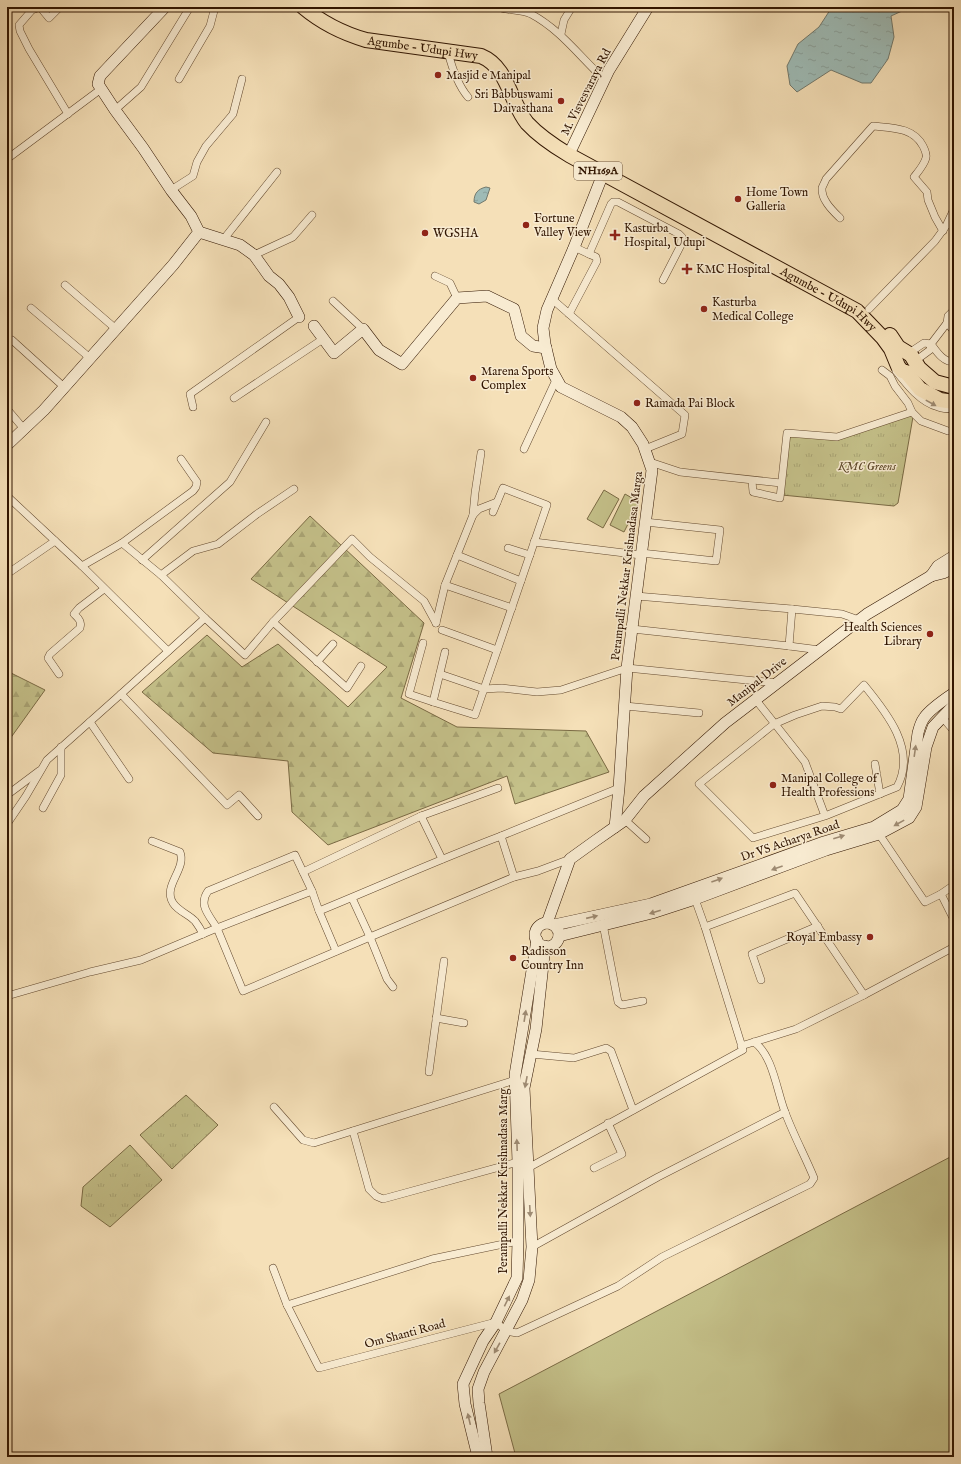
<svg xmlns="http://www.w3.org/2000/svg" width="961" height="1464" font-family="'IM FELL English',serif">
<defs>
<pattern id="forest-firs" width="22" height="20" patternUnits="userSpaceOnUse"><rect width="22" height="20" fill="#c4c089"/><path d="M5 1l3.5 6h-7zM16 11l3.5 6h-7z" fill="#a9a474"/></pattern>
<pattern id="park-tufts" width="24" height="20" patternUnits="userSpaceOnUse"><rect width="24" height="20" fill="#c4c089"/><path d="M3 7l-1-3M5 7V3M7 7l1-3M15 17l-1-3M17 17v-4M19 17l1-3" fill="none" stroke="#a9a474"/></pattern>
<pattern id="water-ripples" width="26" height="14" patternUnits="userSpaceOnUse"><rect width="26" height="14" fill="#9ebbb6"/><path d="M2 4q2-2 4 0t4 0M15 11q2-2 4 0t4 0" fill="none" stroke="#89a09b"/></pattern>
</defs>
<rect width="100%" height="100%" fill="#f5e0b8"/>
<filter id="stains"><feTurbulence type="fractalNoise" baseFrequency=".005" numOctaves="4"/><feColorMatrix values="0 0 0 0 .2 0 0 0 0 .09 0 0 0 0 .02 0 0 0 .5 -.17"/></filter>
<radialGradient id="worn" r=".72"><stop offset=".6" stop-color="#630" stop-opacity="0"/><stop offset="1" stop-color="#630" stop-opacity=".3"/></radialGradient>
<g fill="#c4c089" stroke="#7a6a44">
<polygon points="604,490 619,499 603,528 587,519"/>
<polygon points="625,494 639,502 624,532 610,525"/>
<polygon points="954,1155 954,1457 516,1457 499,1394"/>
</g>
<g fill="url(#forest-firs)" stroke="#7a6a44">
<polygon points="310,516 424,623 401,698 457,727 586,731 609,772 515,804 507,776 328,845 292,812 288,761 213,753 142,692 207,635 242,667 278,644 348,707 387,667 251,579"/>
<polygon points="7,671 45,690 7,743"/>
</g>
<g fill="url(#park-tufts)" stroke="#7a6a44">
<polygon points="914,411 898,503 894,506 782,495 788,434 836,437"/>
<polygon points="186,1095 218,1125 172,1169 140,1135"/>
<polygon points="130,1145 162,1180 110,1227 81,1206 83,1187"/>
</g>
<g fill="url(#water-ripples)" stroke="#72796d">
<polygon points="832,7 908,7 902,11 891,16 894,37 888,59 871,83 862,83 831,70 797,92 790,85 787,66 798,44 819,27"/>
<path d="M486,187l4,1 -4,12 -7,4 -5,-2c0,-9 4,-13 12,-15z"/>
</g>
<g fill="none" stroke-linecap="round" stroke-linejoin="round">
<g stroke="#62482e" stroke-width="8">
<g id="street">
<polyline points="60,7 49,18 40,7 32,10 19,25 20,31 29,49 68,114"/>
<path d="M498,7c10,4 23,2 33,7 30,16 49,43 73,65"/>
<polyline points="561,34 564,20 572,7"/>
<path d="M448,52c4,16 9,32 20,45"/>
<polyline points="179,79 210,26 215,7"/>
<polyline points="115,110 141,87 190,7"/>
<polyline points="7,159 101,89"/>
<polyline points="171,190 193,176 197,162 206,146 233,114 242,79"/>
<path d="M840,218c-7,-7 -19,-18 -18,-30 1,-3 3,-6 4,-9l47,-53c19,2 40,1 50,20 2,4 4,8 3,12 -2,7 -8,14 -12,19l13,15 1,8 7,17 8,14"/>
<polyline points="223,240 277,172"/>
<polyline points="574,247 589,254 611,204 613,202 618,202 679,234 682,237 681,245 663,280"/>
<polyline points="254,255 293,237 312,215"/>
<polyline points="435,276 450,283 457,298"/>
<polyline points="65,285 116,329"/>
<polyline points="552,299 685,415 682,434 645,449"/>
<polyline points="333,301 363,329"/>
<polyline points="31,308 90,358"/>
<polyline points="869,309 935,241 946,226 954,209"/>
<polyline points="569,314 597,261 596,257 589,254"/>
<polyline points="947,323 954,331"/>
<polyline points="12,340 64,387"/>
<polyline points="931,344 947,323 948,316 954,310"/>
<path d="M931,344c6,8 12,18 23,18"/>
<polyline points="909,353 924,343 931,344"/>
<polyline points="915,361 930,350 931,344"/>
<polyline points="882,370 890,376 895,386 908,403 912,412 921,421 948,431 954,431"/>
<path d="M896,371c11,14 24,31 42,36 5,2 11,2 16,2"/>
<polyline points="234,398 323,339"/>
<polyline points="193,407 190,394 299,317"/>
<polyline points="7,409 24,429"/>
<polyline points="524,449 556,380"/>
<polyline points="650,462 680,472 781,483"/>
<polyline points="752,481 753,492 780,498 787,433 837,437 912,412"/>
<polyline points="7,496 82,566 122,543 161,575"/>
<polyline points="473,515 475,493 481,453"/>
<polyline points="534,542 641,555"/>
<polyline points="122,543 193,491 196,487 197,482 181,459"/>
<polyline points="508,548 530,555"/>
<polyline points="641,553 716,561 720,530 645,522"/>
<polyline points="457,555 521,581"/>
<polyline points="142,560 230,482 266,422"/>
<polyline points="82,566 168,651"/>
<polyline points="7,574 55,541"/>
<polyline points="445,585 512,608"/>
<polyline points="792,609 842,614 859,620"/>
<polyline points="205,618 245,655 273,622 347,688 361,666"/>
<polyline points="273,622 352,539 370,557 424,601 436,623"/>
<polyline points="436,623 445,585 473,515 479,509 497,502"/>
<polyline points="632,629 789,646 792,609 636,596"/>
<polyline points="442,630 497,650"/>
<polyline points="423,643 409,694 433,702"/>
<polyline points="789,646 820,650"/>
<polyline points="445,652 433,702 475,715 547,505 503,488 493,512"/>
<polyline points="317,662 333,644"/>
<path d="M59,674l-11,-16 2,-4 30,-26c2,-7 -2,-10 -6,-14l5,-6 25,-19"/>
<polyline points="440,674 484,689 502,688 537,692 561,690 627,668 777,683"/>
<path d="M756,700l49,62 20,54 72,-29c20,-37 -10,-74 -33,-102l-23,24 -6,-2 -13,-1 -27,9 -21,9 -75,60 54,54 72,-22"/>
<polyline points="625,706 699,713"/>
<polyline points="942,717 954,731"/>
<polyline points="90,722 129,779"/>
<polyline points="875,764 880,794"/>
<polyline points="7,795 39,771"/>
<polyline points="43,808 61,775 61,747"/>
<polyline points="258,816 239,795 227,805 121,694 205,618 161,575 193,551 218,544 257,514 294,489"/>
<polyline points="625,820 646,839"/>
<polyline points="7,824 26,796 47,760 121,694"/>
<polyline points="879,834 925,902 941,894 954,885"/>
<polyline points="501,836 619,788"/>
<path d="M152,841l28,11c7,17 -18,34 -7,51 5,8 15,11 22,18 3,4 6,9 8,13"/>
<polyline points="442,859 421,816 498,788"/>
<polyline points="303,872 421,816"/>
<path d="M312,891l7,20c61,-25 121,-52 182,-75l13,41"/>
<polyline points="941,894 954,920"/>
<polyline points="352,898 370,937 387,979 393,987"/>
<polyline points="319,911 336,951"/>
<polyline points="603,924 618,1002 622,1005 643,1001"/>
<polyline points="705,927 795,893 864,995 796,1029 741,1046"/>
<polyline points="761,980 752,954 818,926"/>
<polyline points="864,995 954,947"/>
<path d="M7,996l83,-24 51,-12 76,-32c-8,-13 -19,-23 -9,-37l87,-36 17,36 -95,37 26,63 127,-54 144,-60 24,-6 32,-12"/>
<polyline points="436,1018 464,1023"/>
<polyline points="531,1054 574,1058 606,1048 611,1051 633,1110"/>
<polyline points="429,1072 444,961"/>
<polyline points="274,1107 303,1140 314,1143 515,1080"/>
<polyline points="353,1131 369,1189 376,1196 383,1199 518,1162"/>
<polyline points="528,1168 743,1050 705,927 695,899"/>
<polyline points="594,1168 622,1154 608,1123"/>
<polyline points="532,1247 658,1177 785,1112"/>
<path d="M273,1268l14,37 32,63 177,-46 10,9 11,2 101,-47 44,-29 148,-73 4,-6c-9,-22 -21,-44 -29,-66 -8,-20 -12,-57 -31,-70"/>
<polyline points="287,1305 432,1259 518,1241"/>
</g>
</g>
<g stroke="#311500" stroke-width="12">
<g id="secondary">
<polyline points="572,148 609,70 648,7"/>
<polyline points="199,232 240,245 254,255 269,276 279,284 289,297 299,317"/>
<polyline points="314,326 334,353 363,329 379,350 402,364 457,298 487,296 514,309 521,336 533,346 546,348"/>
<polyline points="7,445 44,410 173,265 199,232 191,216 171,190 143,148 115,110 98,84 100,76 165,7"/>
<polyline points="931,576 938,566 954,556"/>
<polyline points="615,827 625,820 644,796 725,723 867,614 931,576 943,573 954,568"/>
<polyline points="547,923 570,859 595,841 615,827 619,788 627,668 652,470 643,444 632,427 621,417 561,387 551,369 545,344 543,328 547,310 573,250 603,174"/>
<circle cx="547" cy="935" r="12"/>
<path d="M554,925l97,-21 173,-62 50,-15 28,-17 7,-11 9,-66c1,-4 3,-11 6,-15 6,-9 21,-19 30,-25"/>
<polyline points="559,936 652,913 695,899 826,850 879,834 909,818 916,807 926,747 933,727 954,705"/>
<polyline points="478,1457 465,1404 463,1384 483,1341 496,1322 517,1278 518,1241 518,1162 515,1075 537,940"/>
<polyline points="487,1457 479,1403 478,1389 484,1372 522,1300 529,1280 532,1247 524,1088 536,1029 545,946"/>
</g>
</g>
<g stroke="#311500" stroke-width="16">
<g id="highway">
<path id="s1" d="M303,7c19,16 39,26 63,33l115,16c27,11 29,46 46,67 12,13 27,23 42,32l288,156 26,27 8,11 7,17 4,5 4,1 14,17 20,11 14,2"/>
<polyline points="890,335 898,347 911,355 919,368 935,382 954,387"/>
</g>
</g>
<use href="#street" stroke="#f8ebd1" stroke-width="7"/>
<use href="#secondary" stroke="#f8ebd1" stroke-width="11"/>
<use href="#highway" stroke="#f5e0b8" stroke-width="14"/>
</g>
<defs><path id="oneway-solid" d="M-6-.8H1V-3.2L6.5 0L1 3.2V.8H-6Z"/></defs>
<g fill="#9e8b73">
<use href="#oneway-solid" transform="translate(931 403) rotate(29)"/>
<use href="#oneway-solid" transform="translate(915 751) rotate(-82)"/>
<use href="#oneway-solid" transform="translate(899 823) rotate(151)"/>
<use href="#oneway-solid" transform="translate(839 837) rotate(-17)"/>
<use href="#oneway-solid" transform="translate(777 868) rotate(160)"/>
<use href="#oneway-solid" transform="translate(717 880) rotate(-20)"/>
<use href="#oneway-solid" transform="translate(655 912) rotate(163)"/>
<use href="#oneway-solid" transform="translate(592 917) rotate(-13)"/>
<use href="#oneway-solid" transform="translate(525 1016) rotate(-81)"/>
<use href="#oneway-solid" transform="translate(526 1082) rotate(101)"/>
<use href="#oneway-solid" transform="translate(517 1145) rotate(-92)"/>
<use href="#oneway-solid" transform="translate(530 1211) rotate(87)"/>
<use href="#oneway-solid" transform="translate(507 1301) rotate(-64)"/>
<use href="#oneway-solid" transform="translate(497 1348) rotate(119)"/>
<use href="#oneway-solid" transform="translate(469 1419) rotate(-103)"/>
</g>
<g fill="#8f2418" stroke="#f8ebd1" stroke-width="1.5">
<circle cx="438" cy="75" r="4"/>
<circle cx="561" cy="101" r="4"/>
<circle cx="738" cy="199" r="4"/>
<circle cx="526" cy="225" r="4"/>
<circle cx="425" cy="233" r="4"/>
<path d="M613 229h4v4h4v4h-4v4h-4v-4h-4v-4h4z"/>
<path d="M685 263h4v4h4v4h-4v4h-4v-4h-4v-4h4z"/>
<circle cx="704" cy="309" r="4"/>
<circle cx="473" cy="378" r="4"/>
<circle cx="637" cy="403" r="4"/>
<circle cx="930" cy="634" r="4"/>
<circle cx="773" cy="785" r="4"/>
<circle cx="870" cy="937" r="4"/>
<circle cx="513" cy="958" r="4"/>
</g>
<g text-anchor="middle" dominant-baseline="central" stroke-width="3" stroke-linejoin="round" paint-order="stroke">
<rect fill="#f8ebd1" stroke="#6d553f" stroke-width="1" x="574" y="162" width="48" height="18" rx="3"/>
<g font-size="11" font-weight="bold" fill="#311500">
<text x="598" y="171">NH169A</text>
</g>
<g font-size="12" fill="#311500" stroke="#f8ebd1">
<text stroke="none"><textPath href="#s1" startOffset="129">Agumbe - Udupi Hwy</textPath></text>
<text transform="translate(586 92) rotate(-63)">M. Visvesvaraya Rd</text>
<text stroke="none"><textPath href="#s1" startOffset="621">Agumbe - Udupi Hwy</textPath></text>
<text transform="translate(627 566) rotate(-83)">Perampalli Nekkar Krishnadasa Marga</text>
<text transform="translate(757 682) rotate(-38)">Manipal Drive</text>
<text transform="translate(790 841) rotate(-19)">Dr VS Acharya Road</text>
<text transform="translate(503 1181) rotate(-90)">Perampalli Nekkar Krishnadasa Marg</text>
<text transform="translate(405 1334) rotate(-15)">Om Shanti Road</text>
</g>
<g font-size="12" fill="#311500" stroke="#f8ebd1" text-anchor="start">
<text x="446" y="75">Masjid e Manipal</text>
<text x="553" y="94" text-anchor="end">Sri Babbuswami<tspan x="553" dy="14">Daivasthana</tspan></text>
<text x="746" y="192">Home Town<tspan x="746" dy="14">Galleria</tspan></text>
<text x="534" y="218">Fortune<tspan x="534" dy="14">Valley View</tspan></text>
<text x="624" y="228">Kasturba<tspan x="624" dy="14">Hospital, Udupi</tspan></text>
<text x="433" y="233">WGSHA</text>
<text x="696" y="269">KMC Hospital</text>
<text x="712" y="302">Kasturba<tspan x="712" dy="14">Medical College</tspan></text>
<text x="481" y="371">Marena Sports<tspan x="481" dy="14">Complex</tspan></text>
<text x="645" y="403">Ramada Pai Block</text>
<text x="922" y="627" text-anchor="end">Health Sciences<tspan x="922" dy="14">Library</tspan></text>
<text x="781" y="778">Manipal College of<tspan x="781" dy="14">Health Professions</tspan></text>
<text x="862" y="937" text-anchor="end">Royal Embassy</text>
<text x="521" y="951">Radisson<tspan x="521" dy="14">Country Inn</tspan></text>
</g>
<g font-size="12" font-style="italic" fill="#5d4829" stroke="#f8ebd1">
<text x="867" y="466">KMC Greens</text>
</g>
</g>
<rect width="961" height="1464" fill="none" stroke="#f5e0b8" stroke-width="24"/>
<rect x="8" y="8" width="945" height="1448" fill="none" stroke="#311500" stroke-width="2"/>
<rect x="12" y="12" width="937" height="1440" fill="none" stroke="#311500"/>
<rect width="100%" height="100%" filter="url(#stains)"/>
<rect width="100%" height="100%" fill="url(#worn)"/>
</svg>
